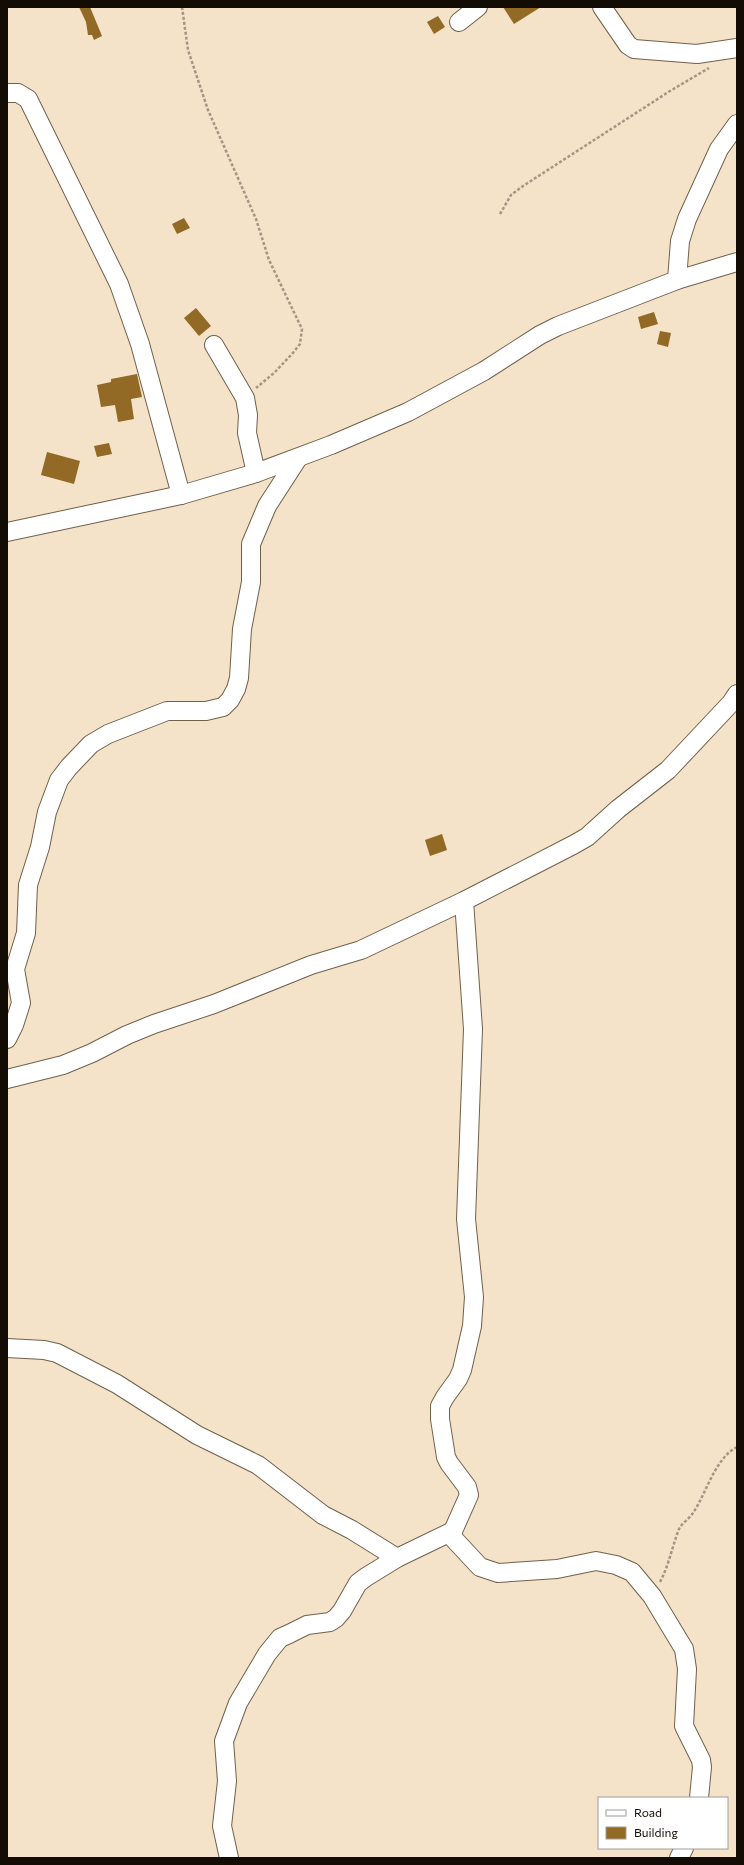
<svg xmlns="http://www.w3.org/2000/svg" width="744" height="1865" font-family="Commissioner,sans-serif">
<rect width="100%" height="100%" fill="#f4e2c9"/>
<g fill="#926925">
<polygon points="79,7 90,7 102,36 94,40 92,35 88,35 86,22"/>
<polygon points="503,7 541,7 514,24"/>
<polygon points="438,16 445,27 434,34 427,22"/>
<polygon points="184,218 190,228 177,234 172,224"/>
<polygon points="196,308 211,326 199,336 184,318"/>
<polygon points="654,312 658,324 641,329 638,317"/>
<polygon points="660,331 671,333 668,347 657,344"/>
<polygon points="137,374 142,397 131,399 134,419 118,422 115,405 101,407 97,385 111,382 111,379"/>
<polygon points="109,443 112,454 97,457 94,446"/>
<polygon points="47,452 80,461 74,484 41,475"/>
<polygon points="442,834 447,850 430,856 425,840"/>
</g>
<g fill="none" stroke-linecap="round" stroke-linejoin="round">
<g stroke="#71614b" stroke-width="20">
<g id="minor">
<polyline points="602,7 628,45 634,49 697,54 737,48"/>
<polyline points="459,22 478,7"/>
<polyline points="7,93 18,93 28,99 119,284 140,344 181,495"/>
<polyline points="677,280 680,241 687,219 719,149 737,124"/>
<polyline points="214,345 245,398 248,415 247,433 256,473"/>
<polyline points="7,532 181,495 256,473 331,445 408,412 484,371 540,335 558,326 677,280 737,262"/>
<polyline points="464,901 473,1029 466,1219 474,1297 472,1326 462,1370 458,1379 445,1397 440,1406 440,1419 446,1457 449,1463 467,1487 469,1495 453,1531 453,1538 480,1567 498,1573 557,1569 596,1561 616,1565 632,1572 652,1596 684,1649 687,1669 684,1726 701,1760 702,1767 699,1798"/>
<polyline points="7,1039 14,1025 21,1003 15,969 26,933 28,885 40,847 47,812 59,780 69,767 91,744 108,734 167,711 206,711 223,707 230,700 236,689 239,678 242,629 251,582 251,544 267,506 298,458"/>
<polyline points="7,1079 63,1065 92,1053 127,1035 154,1024 214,1004 311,965 361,950 464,901 573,845 587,837 618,809 668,770 731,703 737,694"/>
<polyline points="7,1348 44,1350 57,1353 117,1384 197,1435 258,1465 323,1515 352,1530 397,1558"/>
<polyline points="229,1858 222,1826 227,1781 224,1741 238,1703 267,1654 280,1638 289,1634 307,1625 330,1622 336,1618 342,1611 358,1583 366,1577 397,1558 453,1531"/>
<polyline points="679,1858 684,1848"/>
</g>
</g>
<g stroke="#a49684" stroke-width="2.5" stroke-dasharray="3 2" stroke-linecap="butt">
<polyline points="182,7 188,50 208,110 256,219 269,260 302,329 300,344 292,354 274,373 256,388"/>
<polyline points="500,214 511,195 523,186 670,91 709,68"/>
<path d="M660,1582c9,-17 12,-35 19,-53 3,-6 10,-10 14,-16 13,-19 22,-55 44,-66"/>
</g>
<use href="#minor" stroke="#fff" stroke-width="18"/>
</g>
<rect width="744" height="1865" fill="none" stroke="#120c05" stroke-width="16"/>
<rect x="598" y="1797" width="130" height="52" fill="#ffffff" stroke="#a09e9b"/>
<rect x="606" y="1810" width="20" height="6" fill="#ffffff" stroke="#a09e9b"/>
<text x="634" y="1817" font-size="12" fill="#120c05">Road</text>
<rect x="606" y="1827" width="20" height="12" fill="#926925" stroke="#a09e9b"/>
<text x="634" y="1837" font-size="12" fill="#120c05">Building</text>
</svg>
